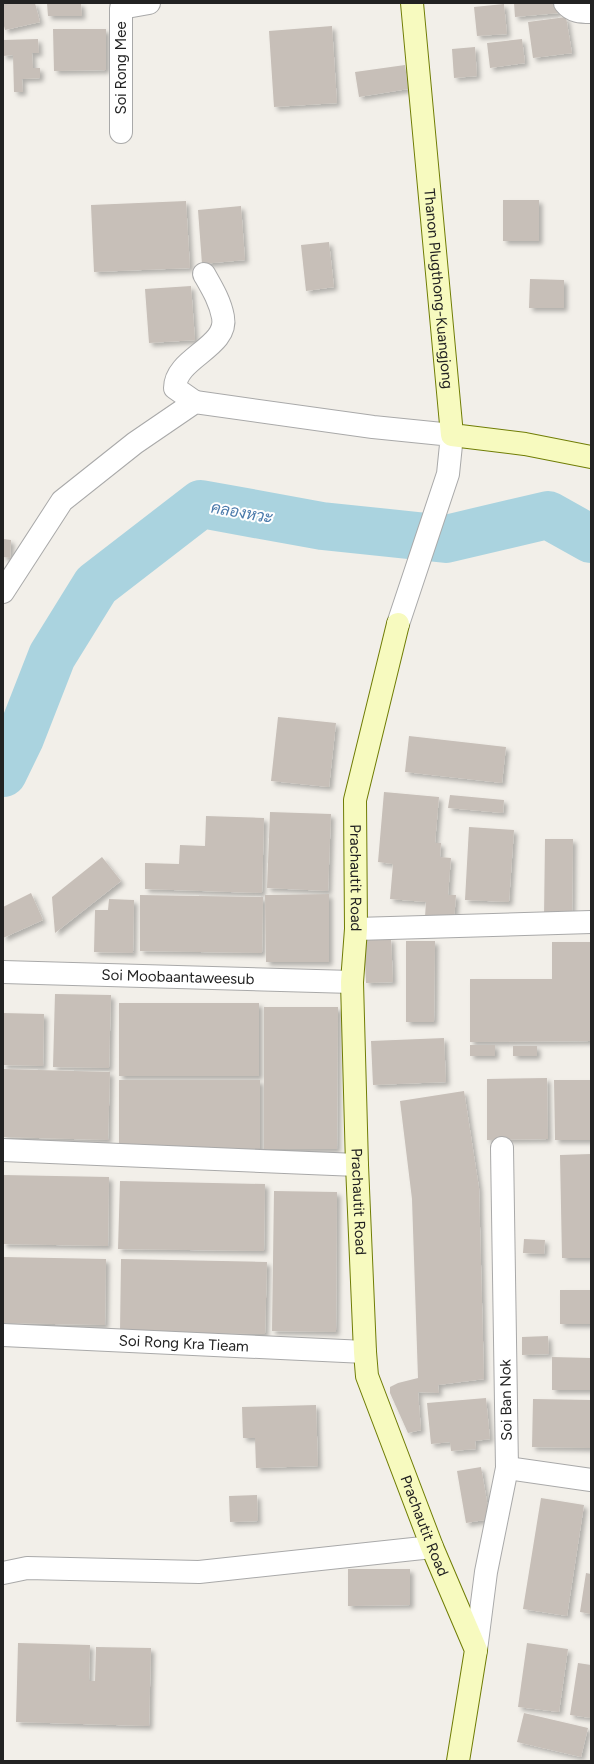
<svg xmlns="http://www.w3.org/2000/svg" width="594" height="1764" font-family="Figtree,Sarabun,sans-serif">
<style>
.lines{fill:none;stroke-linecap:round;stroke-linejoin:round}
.river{stroke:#aad3df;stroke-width:48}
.building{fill:#c7bfb8;filter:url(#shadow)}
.street-casing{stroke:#a9a9a9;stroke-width:24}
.secondary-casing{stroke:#707d05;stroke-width:24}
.street{stroke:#fff;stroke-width:22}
.secondary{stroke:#f7fabf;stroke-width:22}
.labels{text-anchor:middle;stroke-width:4;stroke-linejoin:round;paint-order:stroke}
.street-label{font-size:15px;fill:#222;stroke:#fff}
.water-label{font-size:16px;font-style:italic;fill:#4a7aab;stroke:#fff}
</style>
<defs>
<filter id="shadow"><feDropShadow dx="3.5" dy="3.5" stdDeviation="2" flood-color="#0004"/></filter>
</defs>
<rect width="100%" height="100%" fill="#f2efe9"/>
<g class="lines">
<path class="river" d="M3,773l17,-35 32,-82 44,-71 105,-81 121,22 124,13 102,-24 43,24"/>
</g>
<path class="building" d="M3,3h32l5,19 -35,8 -2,-8z
M47,3h34l1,13h-34z
M514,3h44l1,10 -44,4z
M504,4l3,30 -30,2 -3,-29z
M566,17l6,36 -39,5 -5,-36z
M332,26l5,77 -63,4 -5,-76z
M53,29h53v41l-52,1z
M38,39l1,14h-7l1,15h7v10l-18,1 1,13h-9l-1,-37 -10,1v-16z
M522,39l3,24 -35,5 -3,-25z
M475,47l2,29 -23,2 -2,-29z
M405,65l3,24 -49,8 -4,-25z
M503,200h36v41h-36z
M186,201l4,67 -96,4 -3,-67z
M241,206l4,54 -43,4 -4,-54z
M329,242l5,45 -28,4 -5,-46z
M530,279l34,1v28h-35z
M191,286l4,54 -46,3 -4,-54z
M3,539l8,1 -1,18 -7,-1z
M278,717l58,6 -7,64 -58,-6z
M409,736l97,11 -4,36 -97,-11z
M384,792l55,5 -4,46h6l-1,14 11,1 -3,37h8l-2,25 -29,-3 1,-15 -36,-3 3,-35 -15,-2z
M450,795l54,5 -1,13 -55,-5z
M270,812l61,2 -3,77 -61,-3z
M206,816l58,2 -2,75 -117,-4v-26l34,1 1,-19 25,1z
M469,827l45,3 -5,72 -44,-2z
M545,839h28l-1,79h-28z
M102,857l19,24 -66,52 -3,-36z
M31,893l12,27 -40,18v-31z
M329,894v68h-63l-1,-67z
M140,895l123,2 -1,56 -122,-2z
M109,899l25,1 -1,53 -39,-1 1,-42h13z
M391,938l2,44 -27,1 -2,-43z
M406,941h29l-1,81h-28z
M552,942h39v99l-121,1v-63h82z
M55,994l56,1 -2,73 -56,-1z
M119,1003h140v73h-140z
M264,1007h74l-1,142h-73z
M3,1013l41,1 -1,52 -40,-1z
M444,1038l2,44 -73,3 -2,-44z
M470,1045h25v11h-25z
M513,1046h24v10h-24z
M3,1069l107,3 -2,68 -105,-3z
M547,1078l1,61 -61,1v-61z
M119,1080h141v69h-141z
M554,1080h37v60h-36z
M464,1091l15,97 5,191 -46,6 1,8 -21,-1 3,38 -13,3 -18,-40v-6l8,-4 20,-5 -6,-179 -12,-98z
M591,1154v104h-29l-2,-103z
M3,1175l106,2 -1,69 -105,-2z
M120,1181l145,3 -1,67 -146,-2z
M274,1191l63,1 -1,140 -64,-1z
M524,1239l21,1 -1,14 -21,-1z
M3,1257l103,2 -1,66 -102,-2z
M121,1259l146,3 -2,72 -145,-2z
M560,1290h31v34h-31z
M548,1336l1,18 -27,1v-18z
M552,1357l39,1v32h-39z
M486,1398l4,41 -15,2 1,8 -25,2 -1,-9 -19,2 -4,-41z
M533,1399l58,1v48l-59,-1z
M316,1405l2,61 -62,2 -1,-30h-12l-1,-31z
M481,1467l9,52 -24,4 -9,-52z
M257,1495l1,26 -28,1 -1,-26z
M541,1498l43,7 -17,111 -44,-7z
M348,1569h62v36l-62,1z
M586,1573l5,1v40l-11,-2z
M18,1643l72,2 -1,36h6l1,-34 55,1 -2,78 -133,-4z
M527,1643l41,6 -9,63 -41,-5z
M578,1663l13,2v53l-21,-3z
M524,1713l64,15 -7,29 -64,-15z"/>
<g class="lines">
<defs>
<g id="street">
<path d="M565,3c7,9 16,9 26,9"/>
<path d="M121,132v-124l28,-5"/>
<path d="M195,402l-20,-14c0,-30 54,-41 48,-71 -3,-16 -11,-29 -19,-43"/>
<path d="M3,592l59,-91 73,-58 60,-41 178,25 79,8 -4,39 -50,150"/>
<path d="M356,929l235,-7"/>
<path id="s1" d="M3,972l349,10"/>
<path d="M3,1150l354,15"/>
<path id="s2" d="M3,1335l362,17"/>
<path d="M507,1468l84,12"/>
<path d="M3,1573l24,-5 172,4 233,-25"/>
<path d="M476,1650l10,-78 21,-104 -5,-320"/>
</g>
<g id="secondary">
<path id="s3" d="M412,3l40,432 73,9 66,13"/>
<path id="s4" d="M398,624l-43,176 1,129 -4,53 5,183 8,187 2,24 65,171 44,103 -18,111"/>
</g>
</defs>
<use href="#street" class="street-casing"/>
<use href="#secondary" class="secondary-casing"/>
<use href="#street" class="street"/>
<use href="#secondary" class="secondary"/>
</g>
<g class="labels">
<g class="street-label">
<text transform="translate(121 68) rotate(-90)" y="5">Soi Rong Mee</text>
<text dy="5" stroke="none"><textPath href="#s3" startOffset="287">Thanon Plugthong-Kuangjong</textPath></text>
<text dy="5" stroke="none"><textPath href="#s4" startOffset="259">Prachautit Road</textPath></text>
<text dy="5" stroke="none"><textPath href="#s1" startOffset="175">Soi Moobaantaweesub</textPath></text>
<text dy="5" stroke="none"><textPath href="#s4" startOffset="583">Prachautit Road</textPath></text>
<text dy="5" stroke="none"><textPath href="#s2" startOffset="181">Soi Rong Kra Tieam</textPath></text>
<text transform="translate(506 1400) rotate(-91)" y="5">Soi Ban Nok</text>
<text dy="5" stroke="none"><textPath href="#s4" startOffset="918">Prachautit Road</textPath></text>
</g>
<g class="water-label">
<text transform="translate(242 512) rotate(10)" y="6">คลองหวะ</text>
</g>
</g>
<rect width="594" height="1764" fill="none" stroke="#222222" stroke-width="8"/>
</svg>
